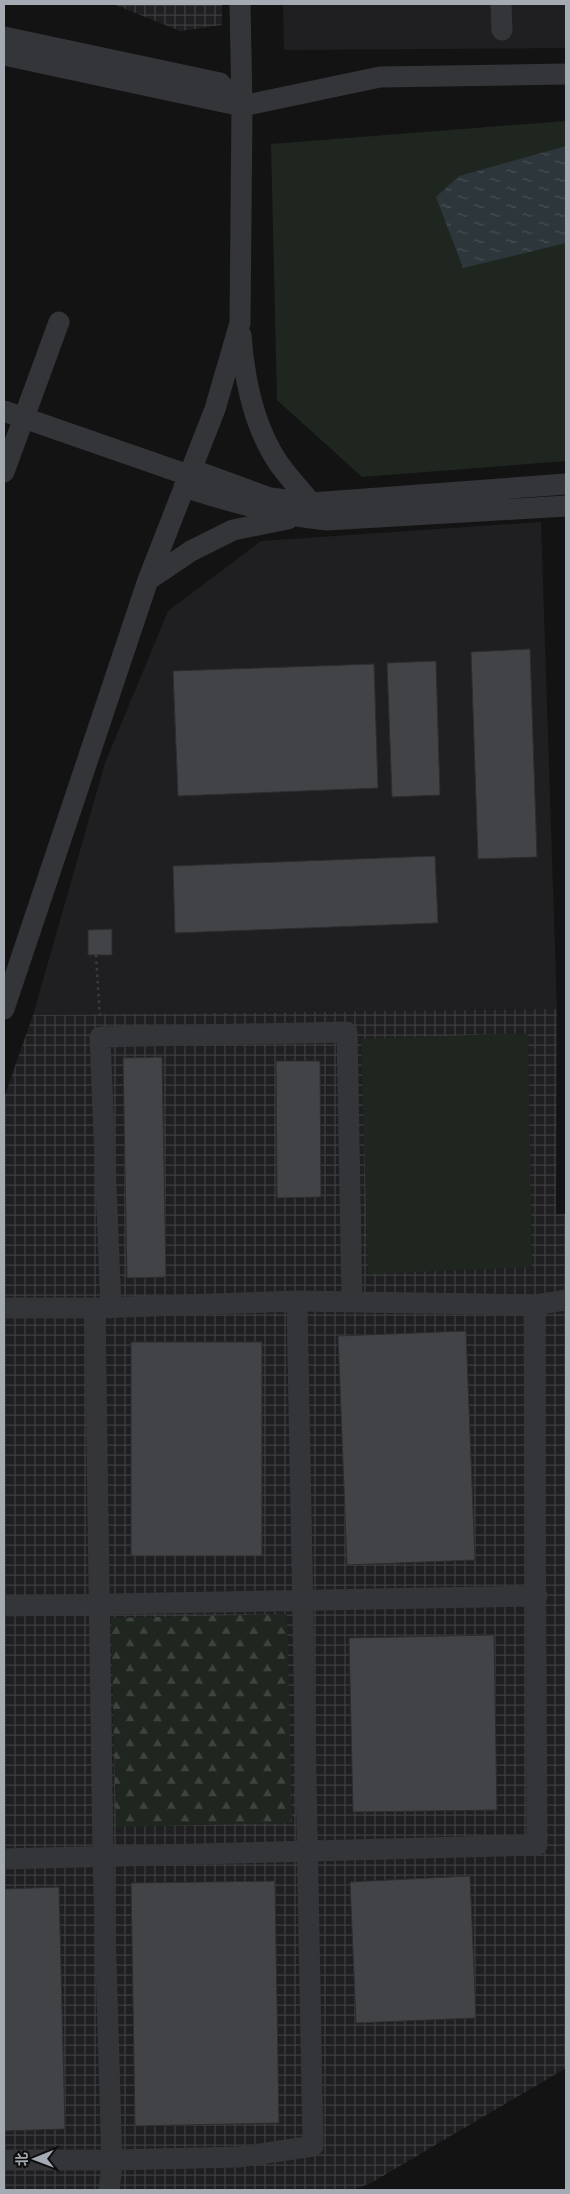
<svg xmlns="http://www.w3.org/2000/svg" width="570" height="2194" font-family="Quicksand,'Noto Sans SC',sans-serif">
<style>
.built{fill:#1f1f21}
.industrial{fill:url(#industrial-grid)}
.green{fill:#1f261f}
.forest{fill:url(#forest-firs)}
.water{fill:url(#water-ripples)}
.building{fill:#424347;stroke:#2d2d30}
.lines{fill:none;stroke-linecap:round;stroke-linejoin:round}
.path{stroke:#3a3c3f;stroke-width:2.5;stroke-dasharray:2.5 4;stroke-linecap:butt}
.minor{stroke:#343539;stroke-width:21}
</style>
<defs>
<pattern id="industrial-grid" width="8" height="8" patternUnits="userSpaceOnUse" patternTransform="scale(1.25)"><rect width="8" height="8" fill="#1f1f21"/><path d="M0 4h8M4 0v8" fill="none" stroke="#3d3d3f"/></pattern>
<pattern id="forest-firs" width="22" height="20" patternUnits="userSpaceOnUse" patternTransform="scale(1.25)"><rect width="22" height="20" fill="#1f261f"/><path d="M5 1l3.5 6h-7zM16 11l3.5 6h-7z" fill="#3d433d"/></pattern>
<pattern id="water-ripples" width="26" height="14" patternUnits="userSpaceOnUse" patternTransform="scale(1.25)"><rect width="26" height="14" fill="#2d363b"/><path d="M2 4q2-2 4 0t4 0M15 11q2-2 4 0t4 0" fill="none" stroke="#485055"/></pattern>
</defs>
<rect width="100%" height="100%" fill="#131314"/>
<path class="built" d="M283,4h283v44l-282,2z
M541,522l16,487 -524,6 72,-252 63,-152 93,-70z"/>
<path class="industrial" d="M113,4h109v21l-42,6z
M557,1009l-1,205h10v854l-195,115 -19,7h-348v-1092l29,-83z"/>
<path class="green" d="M566,121v340l-204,16 -85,-77 -6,-256z
M528,1033l4,234 -164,7 -7,-235z"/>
<path class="forest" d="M287,1614l5,209 -176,4 -5,-209z"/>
<path class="water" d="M566,146v97l-103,25 -27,-71 23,-21z"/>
<path class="building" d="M530,649l7,208 -59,2 -7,-207z
M436,661l4,134 -48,2 -5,-134z
M374,664l4,124 -200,8 -5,-125z
M435,856l3,67 -263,10 -2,-67z
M112,929v26h-24v-25z
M162,1057l4,220 -39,1 -4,-220z
M276,1061h44l1,136 -44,1z
M466,1331l9,229 -128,5 -9,-229z
M131,1342h131v214h-131z
M494,1635l3,175 -144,2 -4,-174z
M470,1876l6,142 -120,5 -6,-141z
M275,1881l4,242 -144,3 -4,-243z
M59,1887l6,242 -61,2v-242z"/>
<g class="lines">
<path class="path" d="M96,955l4,63"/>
<path class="minor" d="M501,4l1,26
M4,37l216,46 22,23
M4,55l238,51 138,-29 186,-3
M241,335c3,42 12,89 36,126 10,15 23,28 34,42
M4,411l184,64
M191,469l79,29 41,5 255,-19
M4,472l55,-150
M184,487c47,15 93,28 143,33l239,-14
M148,580l43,-29 42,-21 55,-11
M4,1009l144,-429 67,-171 25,-86 2,-217 -2,-102
M4,1308h91l202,-7 237,4 32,-5
M95,1308l8,549 9,308 -3,25
M111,1308l-11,-271 247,-5 5,270
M4,1606l533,-10
M4,1859l533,-14 -3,-540
M4,2160h108l127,-3 74,-11 -16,-845"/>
</g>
<rect width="570" height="2194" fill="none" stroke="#a5abb3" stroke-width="10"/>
<g transform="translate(35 2159) rotate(269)" stroke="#0e0e0f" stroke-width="4" paint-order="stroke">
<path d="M0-4L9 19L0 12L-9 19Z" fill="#a5abb3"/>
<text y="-8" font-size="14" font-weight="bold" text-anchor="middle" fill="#a5abb3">北</text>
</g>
</svg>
